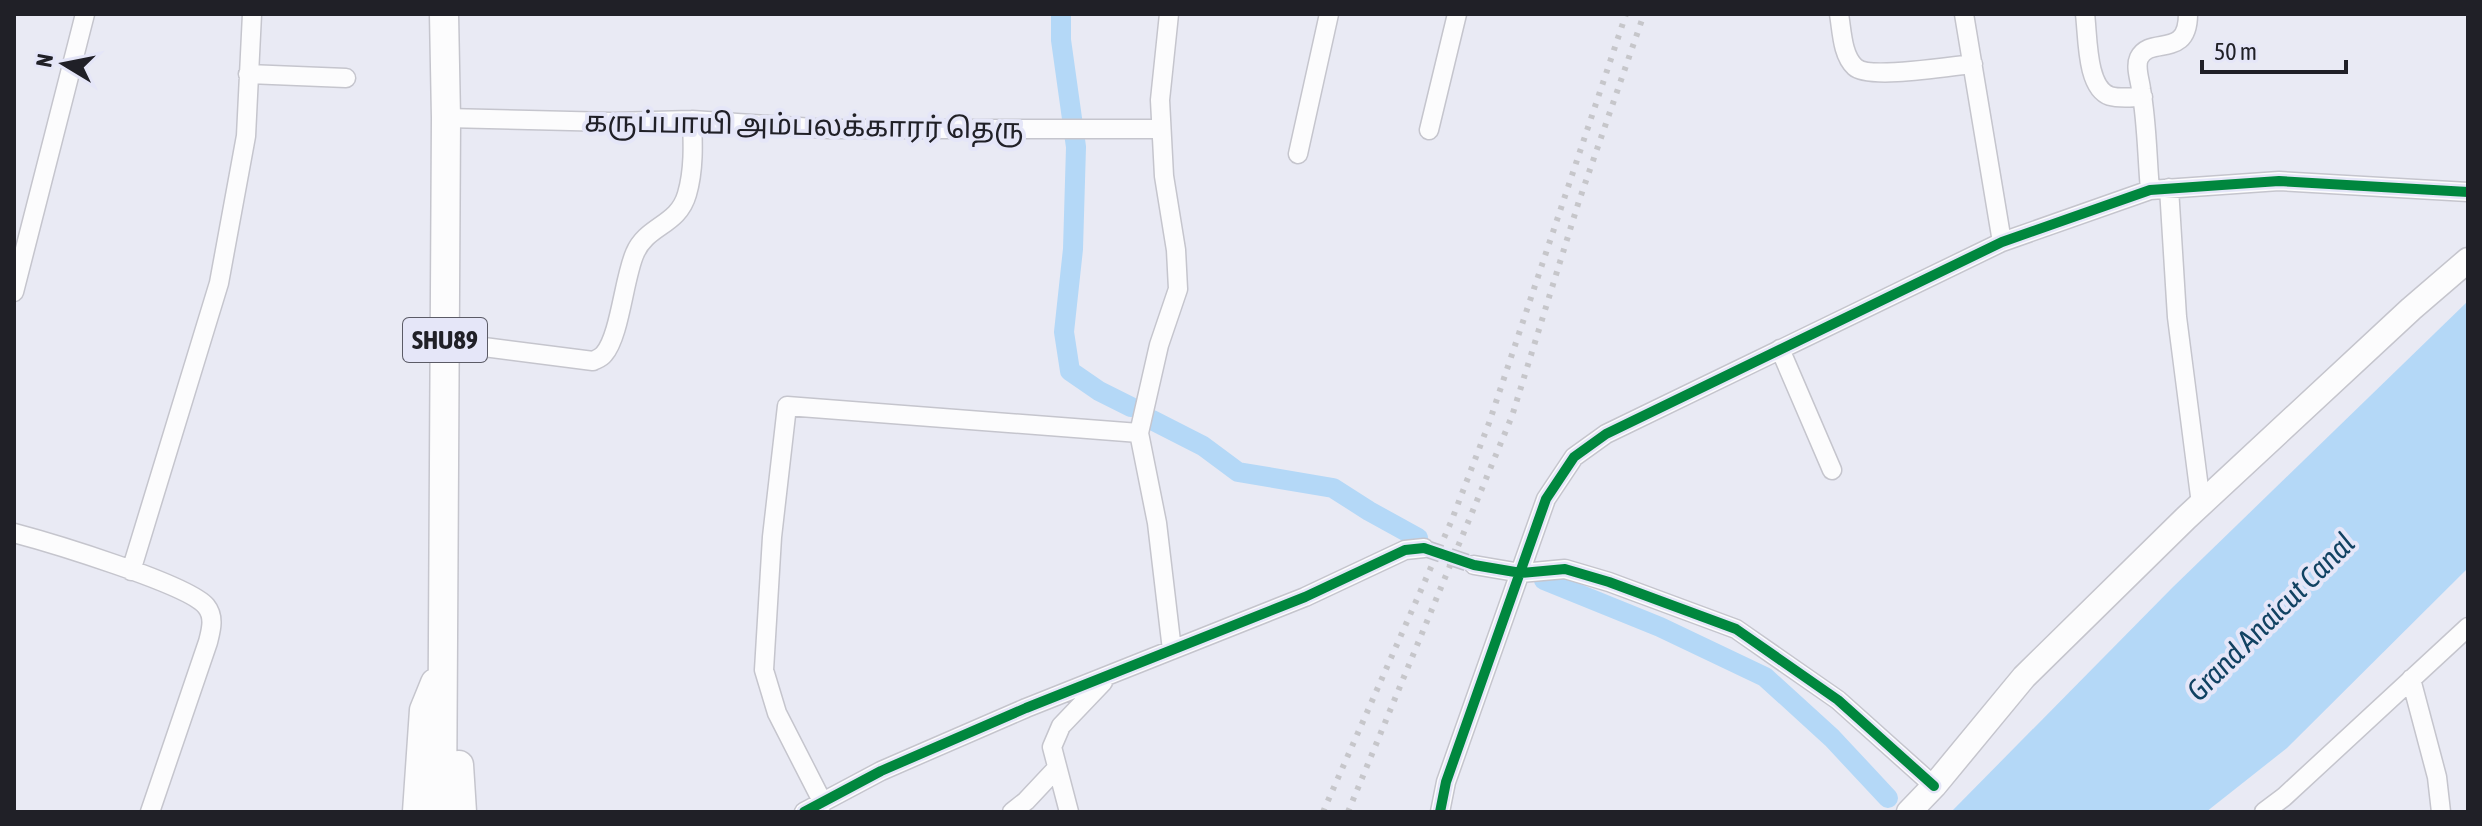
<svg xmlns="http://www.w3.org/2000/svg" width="2482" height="826" font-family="'Asap Condensed','Noto Sans Tamil',sans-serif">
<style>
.water{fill:#b4d8f7}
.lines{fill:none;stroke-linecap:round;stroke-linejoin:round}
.canal{stroke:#b4d8f7;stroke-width:20}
.minor-tunnel{stroke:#c1c2cb;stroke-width:18;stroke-dasharray:18 9;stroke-linecap:butt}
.minor-casing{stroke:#c5c5cd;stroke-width:21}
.secondary-casing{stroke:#c5c5cd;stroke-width:27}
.primary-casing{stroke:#c5c5cd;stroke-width:31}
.minor{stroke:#fcfcfd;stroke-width:18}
.secondary{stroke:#fcfcfd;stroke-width:24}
.primary{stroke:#fcfcfd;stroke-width:28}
.rail{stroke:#c6c6ca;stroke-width:6;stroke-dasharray:4 8;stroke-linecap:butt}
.cycleway-casing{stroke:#e5e6f8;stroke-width:15}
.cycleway{stroke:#00873e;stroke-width:10}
.labels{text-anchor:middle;stroke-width:8;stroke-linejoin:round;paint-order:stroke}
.shield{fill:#e5e6f8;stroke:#5b5b66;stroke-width:2}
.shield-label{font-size:26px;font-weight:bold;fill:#202027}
.street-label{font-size:28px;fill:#202027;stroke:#e5e6f8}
.water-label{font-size:30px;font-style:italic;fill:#114262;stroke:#e5e6f8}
</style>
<rect width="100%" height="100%" fill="#e9eaf4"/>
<path class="water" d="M2468,301v267l-181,180 -81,64h-255l221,-224z"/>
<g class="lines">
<path class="canal" d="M1061,14v26l15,107 -3,102 -9,83 6,39 29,20 32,16
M1152,420l51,26 35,26 95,16 36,23 49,27
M1544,580l116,47 105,50 67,61 56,60"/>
<path class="minor-tunnel" d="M1424,548l50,17"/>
<defs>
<path id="minor" d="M1169,14l-9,86 4,76 12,74 2,39 -19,56 -20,88 18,90 15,127
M1839,14c3,17 3,41 16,53 14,13 96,-1 118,-3
M1964,14l38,228
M2085,14c3,22 1,74 25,82 10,3 22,1 33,1
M248,74l98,4
M446,118l166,4 80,-2 137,9h332
M1429,130l28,-116
M1298,154l31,-140
M2169,188l8,129 24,187
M2150,190c-3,-34 -3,-68 -9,-101 -1,-9 -6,-22 -2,-31 11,-23 49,2 49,-44
M14,292l71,-278
M445,342l148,19c4,-2 8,-3 11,-7 16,-18 20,-77 31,-101 12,-28 43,-27 52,-59 7,-24 6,-50 5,-74
M1780,349l52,121
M14,533c34,9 174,51 192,73 9,11 5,24 2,36l-58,170
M1474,565l47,8 44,-4 44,13 127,47 102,71 96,86
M131,571l88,-288 27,-147 6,-122
M2411,679l26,98 4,35
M823,803l-46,-90 -13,-43 8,-133 15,-131 352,27
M804,812l77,-41 145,-63 279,-111 100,-47 19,-2
M1012,812l14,-11 30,-32
M1069,812l-17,-65 9,-21 42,-44
M1440,812l6,-30 100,-283 28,-42 32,-23 396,-192 148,-52 129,-9 189,11
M2264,812l20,-15 184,-170"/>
<path id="secondary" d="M1909,812l25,-26 90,-109 162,-159 225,-209 57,-49"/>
<path id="primary" d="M459,765l3,47
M417,812l7,-102 11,-27
M442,812l4,-694 -2,-104"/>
</defs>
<use href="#minor" class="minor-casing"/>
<use href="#secondary" class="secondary-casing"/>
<use href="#primary" class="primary-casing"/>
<use href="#minor" class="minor"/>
<use href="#secondary" class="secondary"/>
<use href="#primary" class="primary"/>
<path class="rail" d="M1323,812l128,-290 38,-99 137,-409
M1348,812l164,-396 67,-215 65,-187"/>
<defs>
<path id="cycleway" d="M804,812l77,-41 145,-63 279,-111 100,-47 19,-2 50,17 47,8 44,-4 44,13 127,47 102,71 96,86
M1440,812l6,-30 100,-283 28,-42 32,-23 396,-192 148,-52 129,-9 189,11"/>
</defs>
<use href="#cycleway" class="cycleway-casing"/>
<use href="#cycleway" class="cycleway"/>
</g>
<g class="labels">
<rect class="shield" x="403" y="318" width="84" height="44" rx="6"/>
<g class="shield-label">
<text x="445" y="349">SHU89</text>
</g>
<g class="street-label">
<text transform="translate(804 125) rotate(1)" y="10">கருப்பாயி அம்பலக்காரர் தெரு</text>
</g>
<g class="water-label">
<text transform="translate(2271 617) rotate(-45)" y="10">Grand Anaicut Canal</text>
</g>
</g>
<rect width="2482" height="826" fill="none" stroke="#202027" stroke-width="32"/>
<g transform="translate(64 64) rotate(280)" stroke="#e5e6f8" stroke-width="6" paint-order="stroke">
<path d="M0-6L14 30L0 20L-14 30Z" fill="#202027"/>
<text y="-12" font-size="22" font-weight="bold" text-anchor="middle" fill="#202027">N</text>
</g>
<path d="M2202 60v12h144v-12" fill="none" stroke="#202027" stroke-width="4"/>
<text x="2214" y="60" font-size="24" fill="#202027" stroke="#e5e6f8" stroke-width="6" paint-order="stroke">50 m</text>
</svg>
